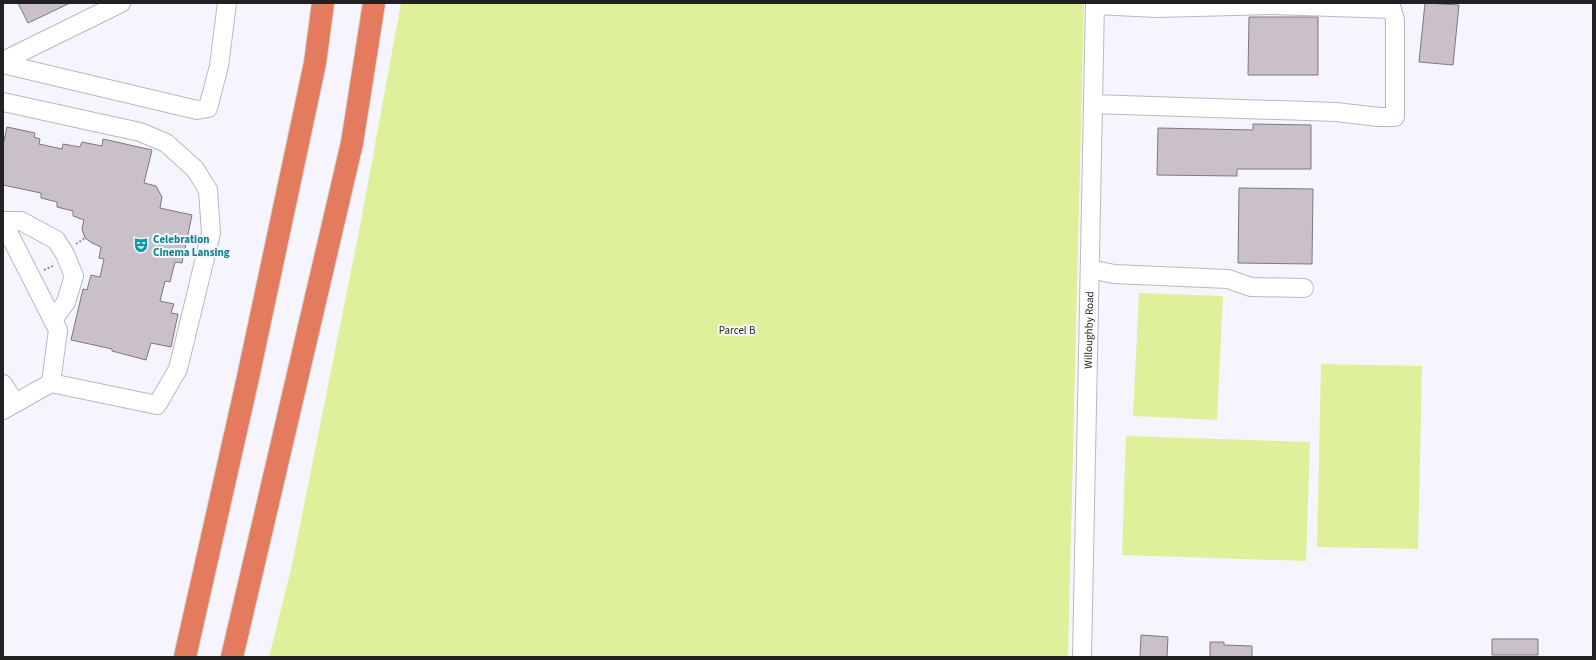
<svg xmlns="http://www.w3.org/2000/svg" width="1596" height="660" font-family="'Source Sans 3',sans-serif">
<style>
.green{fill:#def099}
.building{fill:#c9c1c7;stroke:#7e787d}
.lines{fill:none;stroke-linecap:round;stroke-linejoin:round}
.minor-casing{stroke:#b9b8c0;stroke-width:20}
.highway-casing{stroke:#d3d3d3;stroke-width:24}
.path{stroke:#8f8e94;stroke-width:2;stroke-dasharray:2 2;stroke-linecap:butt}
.minor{stroke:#fff;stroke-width:18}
.highway{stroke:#e57b5e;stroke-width:22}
.labels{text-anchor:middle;stroke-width:4;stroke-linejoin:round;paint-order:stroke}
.culture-label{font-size:11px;font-weight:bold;fill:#0d838f;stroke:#f6f5fd;text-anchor:start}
.park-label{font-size:11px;fill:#2d330d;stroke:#f6f5fd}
.street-label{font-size:11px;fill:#212124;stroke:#f6f5fd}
</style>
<rect width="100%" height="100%" fill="#f6f5fd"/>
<path class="green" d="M401,3h683l-16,654h-799l23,-92 69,-344z
M1139,293l84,3 -6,124 -84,-4z
M1321,364l101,2 -4,183 -101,-2z
M1126,436l184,6 -4,119 -184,-6z"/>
<path class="building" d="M18,3h52l-42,20z
M1425,3l34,2 -6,60 -34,-3z
M1249,17h69v58h-70z
M1253,124l58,1v44h-74v7l-80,-1 1,-47 95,2z
M7,127l28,6 -1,4 6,2 -1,5 23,5 1,-5 17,3 2,-5 20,4 1,-7 49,11 -8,33 12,3 6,11 -2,11 32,7 -10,48 -7,-1 -5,20 -5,-1 -5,20 14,3 -3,9 7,1 -7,33 -20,-4 -5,17 -34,-9v-2l-41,-9 12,-51 4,1 4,-15 9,2 4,-18 -5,-1 2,-11 -9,-4 -7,-5 -3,-9 2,-9 -11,-4v-5l-16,-4v-5l-16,-4v-5l-38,-8v-40z
M1239,188l74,1 -1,75 -74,-1z
M1141,635l27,2 -1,20h-27z
M1492,639h46v16h-46z
M1210,642h14v3l28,1v11h-42z"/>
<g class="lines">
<defs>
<g id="minor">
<path d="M3,61l118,-58"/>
<path d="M3,64l194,46 11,-2 11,-42 8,-63"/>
<path d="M3,102l137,30 26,11 29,26 13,21 3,43 -33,136 -21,36 -106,-22 -48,27"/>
<path d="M1093,104l243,8 43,5h16v-97l-3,-11 -119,-4 -116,3 -62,-3"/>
<path d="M3,221h18l35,19 9,14 9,22 -8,26 -13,18"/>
<path d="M3,222l55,108 -7,53"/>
<path d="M1090,269l24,5 114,5 23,8 53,1"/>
<path d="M3,384l12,19"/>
<path id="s1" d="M1082,657l13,-654"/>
</g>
<path id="highway" d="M185,657l62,-275 68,-319 8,-60
M232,657l120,-514 22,-140"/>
</defs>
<use href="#minor" class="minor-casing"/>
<use href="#highway" class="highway-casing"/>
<path class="path" d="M76,244l9,-6
M44,270l11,-5"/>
<use href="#minor" class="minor"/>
<use href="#highway" class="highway"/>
</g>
<defs>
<symbol id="theatre-bare" viewBox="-9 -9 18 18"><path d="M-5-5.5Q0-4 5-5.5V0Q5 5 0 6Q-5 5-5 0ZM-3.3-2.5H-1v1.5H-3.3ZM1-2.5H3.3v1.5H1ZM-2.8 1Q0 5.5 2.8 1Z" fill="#0f9aa8" stroke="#f6f5fd" stroke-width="2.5" paint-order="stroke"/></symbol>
</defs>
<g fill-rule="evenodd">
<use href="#theatre-bare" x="130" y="234" width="22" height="22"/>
</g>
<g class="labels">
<g class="culture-label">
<text x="153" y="243">Celebration<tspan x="153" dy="13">Cinema Lansing</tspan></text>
</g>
<g class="park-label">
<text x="737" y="334">Parcel B</text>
</g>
<g class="street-label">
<text dy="4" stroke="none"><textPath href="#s1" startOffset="327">Willoughby Road</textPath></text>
</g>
</g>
<rect width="1596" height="660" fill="none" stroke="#212124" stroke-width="8"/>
</svg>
